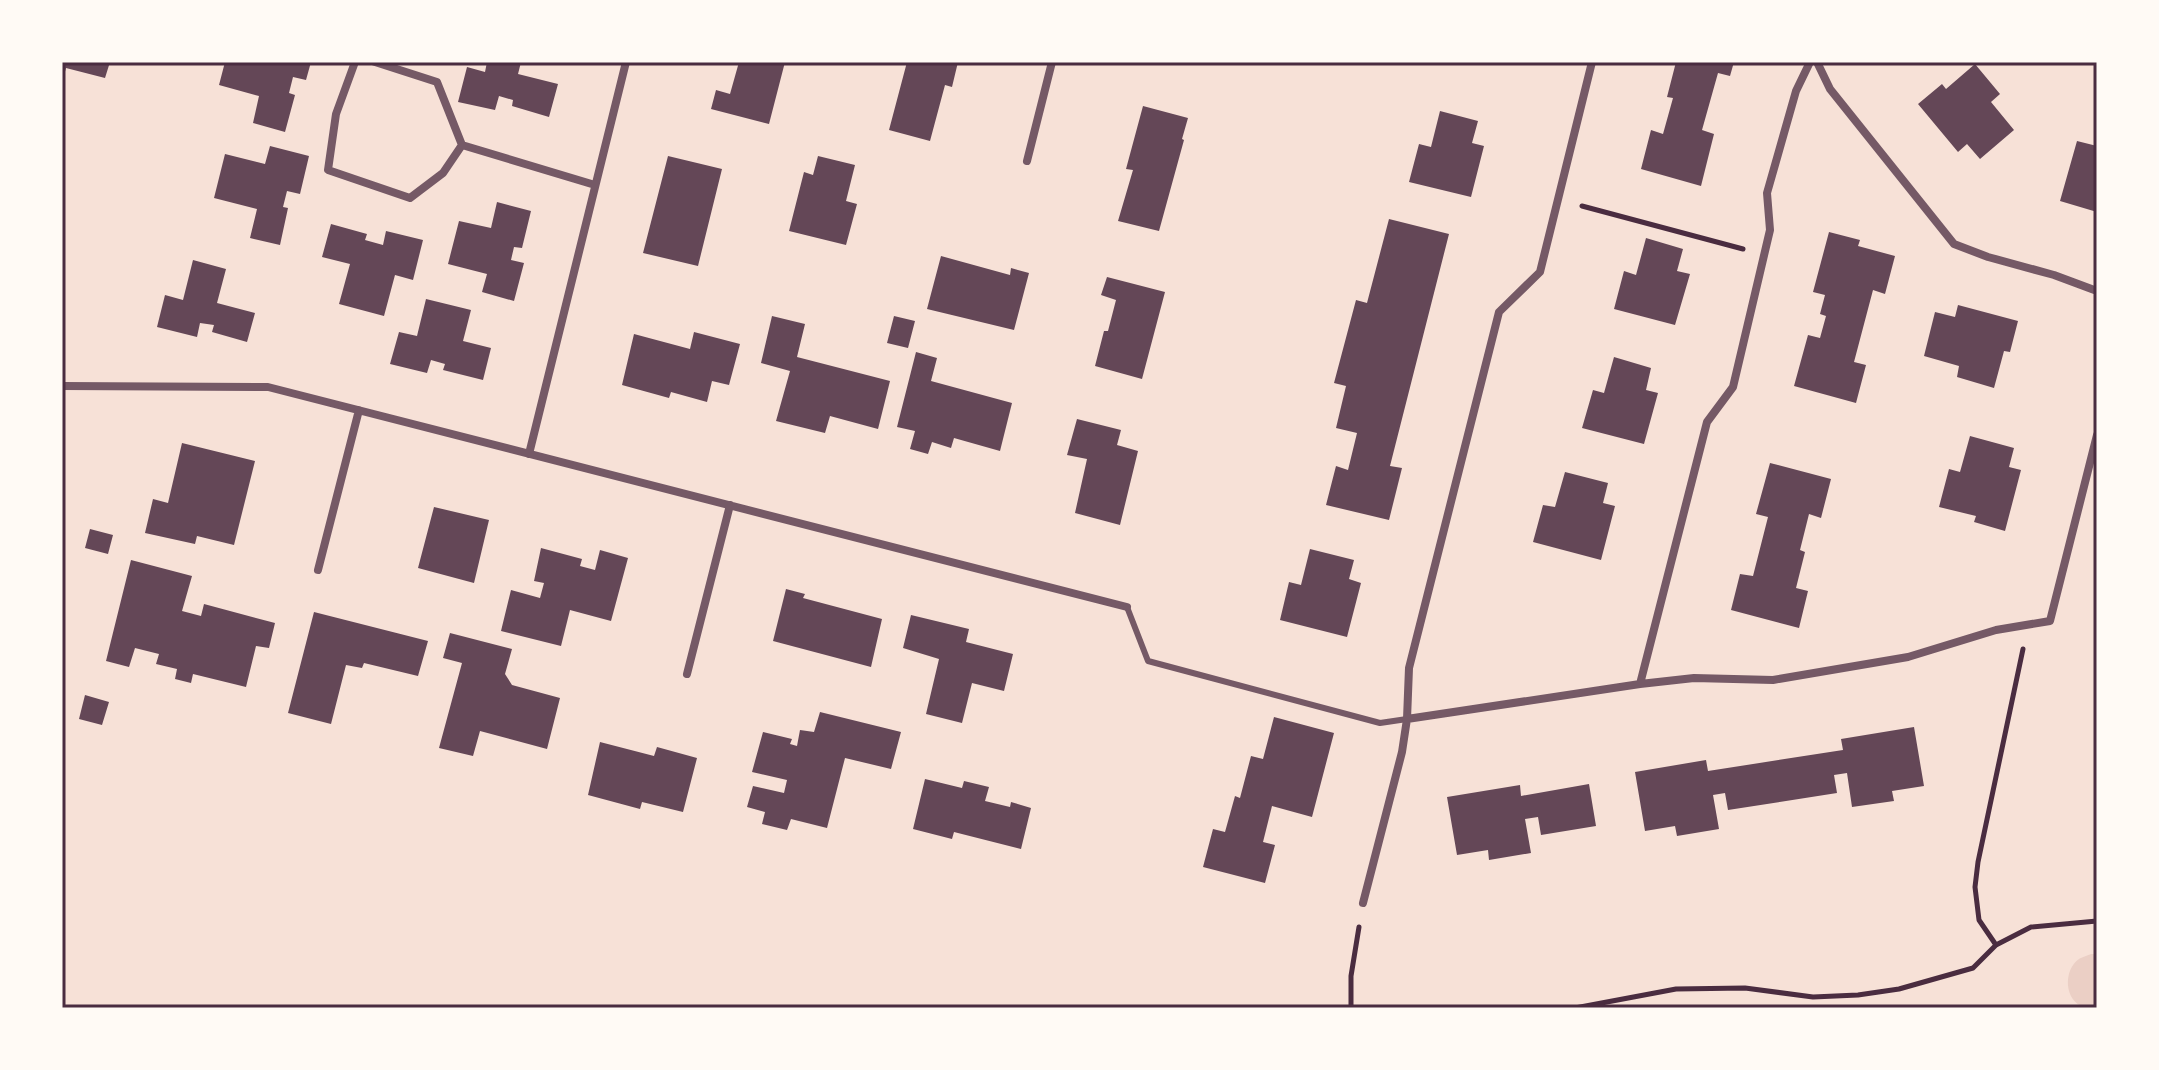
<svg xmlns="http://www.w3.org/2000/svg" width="2159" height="1070" font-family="'Roboto Condensed',sans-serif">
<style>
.green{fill:#ebcfc5}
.building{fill:#644757}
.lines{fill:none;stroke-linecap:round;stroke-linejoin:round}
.path{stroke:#4a2c40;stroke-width:5}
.service{stroke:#755966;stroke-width:6}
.minor{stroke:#755966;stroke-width:8}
.neatline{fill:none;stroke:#4a2c40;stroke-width:3}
</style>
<rect width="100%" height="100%" fill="#f7e1d7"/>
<path class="green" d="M2091,954h6v54c-3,0 -11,0 -13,-1 -20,-6 -21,-37 -5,-48 1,-1 10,-4 12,-5z"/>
<path class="building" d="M62,62h48l-5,16 -39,-10 -3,11z
M225,62h86l-5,18 -13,-3 -4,16 6,2 -10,37 -32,-9 6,-27 -40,-11z
M487,62h34l-3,12 40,10 -9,33 -37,-11 1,-6 -14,-4 -4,14 -37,-8 9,-35 18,5z
M739,62h46l-16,62 -58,-15 5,-19 14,4z
M907,62h51l-6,25 -7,-2 -15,56 -41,-11z
M1676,62h58l-4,14 -12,-3 -16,57 12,4 -13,52 -60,-17 10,-39 12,4 10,-36 -6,-1z
M1975,64l25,30 -9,8 23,28 -34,29 -13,-15 -9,8 -40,-48 24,-20 4,5z
M1143,106l45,12 -6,21 2,1 -25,91 -41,-10 15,-51 -7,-1z
M1440,111l38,10 -6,22 12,3 -13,51 -62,-15 10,-38 12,3z
M2077,141l20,5v66l-37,-11z
M270,146l39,10 -9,38 -13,-3 -4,16 5,1 -8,37 -30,-7 7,-29 -43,-11 11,-44 40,10z
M668,156l54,13 -24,97 -55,-13z
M818,156l37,9 -9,36 11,3 -11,41 -57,-14 15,-59 9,3z
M497,202l34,9 -9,37 -8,-1 -3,13 13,3 -10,38 -32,-9 5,-18 -39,-10 11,-43 32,7z
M1389,219l60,15 -59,232 12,2 -13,52 -63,-15 10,-39 12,4 9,-37 -21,-5 10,-42 -12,-3 22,-83 11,3z
M331,224l36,10 -2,6 18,5 3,-14 37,9 -10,40 -18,-5 -11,41 -45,-12 11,-40 -28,-7z
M1829,232l31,8 -2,6 37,10 -10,38 -12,-4 -19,72 12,3 -10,38 -62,-17 14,-51 12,3 6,-22 -6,-2 5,-19 -12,-3z
M1646,238l37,11 -6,22 13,3 -15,51 -61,-16 10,-38 12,4z
M941,256l69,19 1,-7 18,5 -15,57 -87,-21z
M193,260l33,9 -9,34 38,10 -8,29 -35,-10 2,-7 -14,-2 -3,14 -40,-10 8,-32 18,5z
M1107,277l58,15 -23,87 -47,-13 9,-35h4l8,-31 -15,-5z
M426,299l45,11 -8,31 28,7 -8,32 -40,-10 2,-6 -14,-4 -4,13 -37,-9 9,-32 18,4z
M1958,305l60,16 -8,31 -6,-1 -10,37 -37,-11 2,-11 -35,-10 11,-44 20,5z
M772,316l33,8 -8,33 93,24 -12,48 -48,-13 -5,17 -49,-12 14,-50 -29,-8z
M894,316l21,5 -7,27 -21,-5z
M694,332l46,12 -11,41 -17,-4 -5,21 -36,-10 -2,6 -47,-13 12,-51 56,15z
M916,352l21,6 -6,23 81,22 -12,48 -46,-13 -3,10 -19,-6 -4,12 -18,-5 5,-18 -18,-4z
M1614,357l37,11 -5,22 12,3 -14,51 -62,-16 11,-38 11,3z
M1077,419l44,11 -4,15 21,6 -18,74 -45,-12 12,-54 -20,-4z
M1970,436l44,12 -5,19 12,3 -16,61 -31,-9 2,-6 -37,-9 10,-38 11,3z
M182,443l73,18 -21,84 -37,-9 -2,8 -50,-11 8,-34 15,4z
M1770,463l61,16 -10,39 -12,-4 -9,36 5,2 -9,36 12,3 -9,37 -68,-18 9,-36 13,2 15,-59 -12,-3z
M1565,472l43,11 -5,20 12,3 -14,54 -68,-18 10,-37 12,2z
M434,507l55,13 -15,63 -56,-15z
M90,529l23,6 -5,19 -23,-6z
M541,548l41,11 -2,7 15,4 5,-20 28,8 -17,63 -41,-11 -9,36 -60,-15 10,-41 29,8 4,-15 -10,-2z
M1310,549l44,11 -5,19 12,4 -14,54 -67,-17 9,-38 12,3z
M131,560l61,16 -10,35 19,5 3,-12 71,19 -6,25 -13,-2 -10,41 -53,-13 -2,9 -16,-4 2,-10 -21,-5 3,-10 -24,-6 -6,19 -23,-6z
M786,589l19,5 -2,4 79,21 -11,48 -98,-26z
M314,612l114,29 -10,35 -54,-13 -2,5 -16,-3 -15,59 -43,-11z
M911,615l58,14 -3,13 47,12 -9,37 -32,-8 -10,40 -36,-9 13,-55 -36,-11z
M450,633l62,16 -7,25 7,11 48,13 -13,51 -67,-18 -7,25 -34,-8 23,-85 -19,-5z
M85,695l24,7 -7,23 -23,-6z
M820,712l81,20 -10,37 -46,-11 -18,70 -36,-9 -4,11 -25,-6 3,-12 -18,-5 6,-21 31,7 3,-13 -35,-8 11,-40 29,7 -2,5 7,2 3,-16 14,2z
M1274,717l60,16 -22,84 -40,-11 -9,36 12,3 -10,38 -62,-16 10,-38 12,3 10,-36 5,2 11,-42 12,3z
M1914,727l10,59 -32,5 2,10 -42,6 -5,-34 -13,2 3,18 -109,17 -3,-17 -12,2 6,34 -42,7 -2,-10 -30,5 -10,-59 71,-12 2,11 135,-21 -2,-11z
M600,742l54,14 3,-9 40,11 -14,54 -41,-10 -2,7 -52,-14z
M925,779l37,9 2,-7 25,6 -4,14 25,6 1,-5 20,6 -10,41 -67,-17 -2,7 -39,-10z
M1589,784l7,42 -55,9 -3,-18 -13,2 6,34 -42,7 -1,-10 -31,5 -10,-58 73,-12 1,11z"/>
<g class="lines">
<path class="path" d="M1582,206l161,43
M1996,945l-17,-25 -4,-33 3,-25 45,-213
M1351,1008v-32l8,-49
M1575,1008l101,-19 69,-1 68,9 45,-2 41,-6 74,-21 23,-23 35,-18 66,-6"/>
<path class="service" d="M1127,607l21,54 232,62 27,-4"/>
<path class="minor" d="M355,62l-19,52 -8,56 82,28 33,-25 19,-28
M375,62l62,20 25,63
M1817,62l13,27 124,155 34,13 66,18 43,16
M462,145l133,40
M1027,161l25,-99
M62,386l206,1 859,220
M529,454l97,-392
M318,570l41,-160
M687,674l43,-169
M1640,684l67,-262 26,-35 37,-157 -3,-37 29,-102 14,-29
M1407,719l233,-35 54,-6 79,2 135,-23 88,-27 54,-9 47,-186
M1363,903l39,-151 5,-33 2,-51 90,-356 41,-40 52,-210"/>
</g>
<rect width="2159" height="1070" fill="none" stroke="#fffaf5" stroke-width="128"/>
<rect x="64" y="64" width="2031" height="942" class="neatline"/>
</svg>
